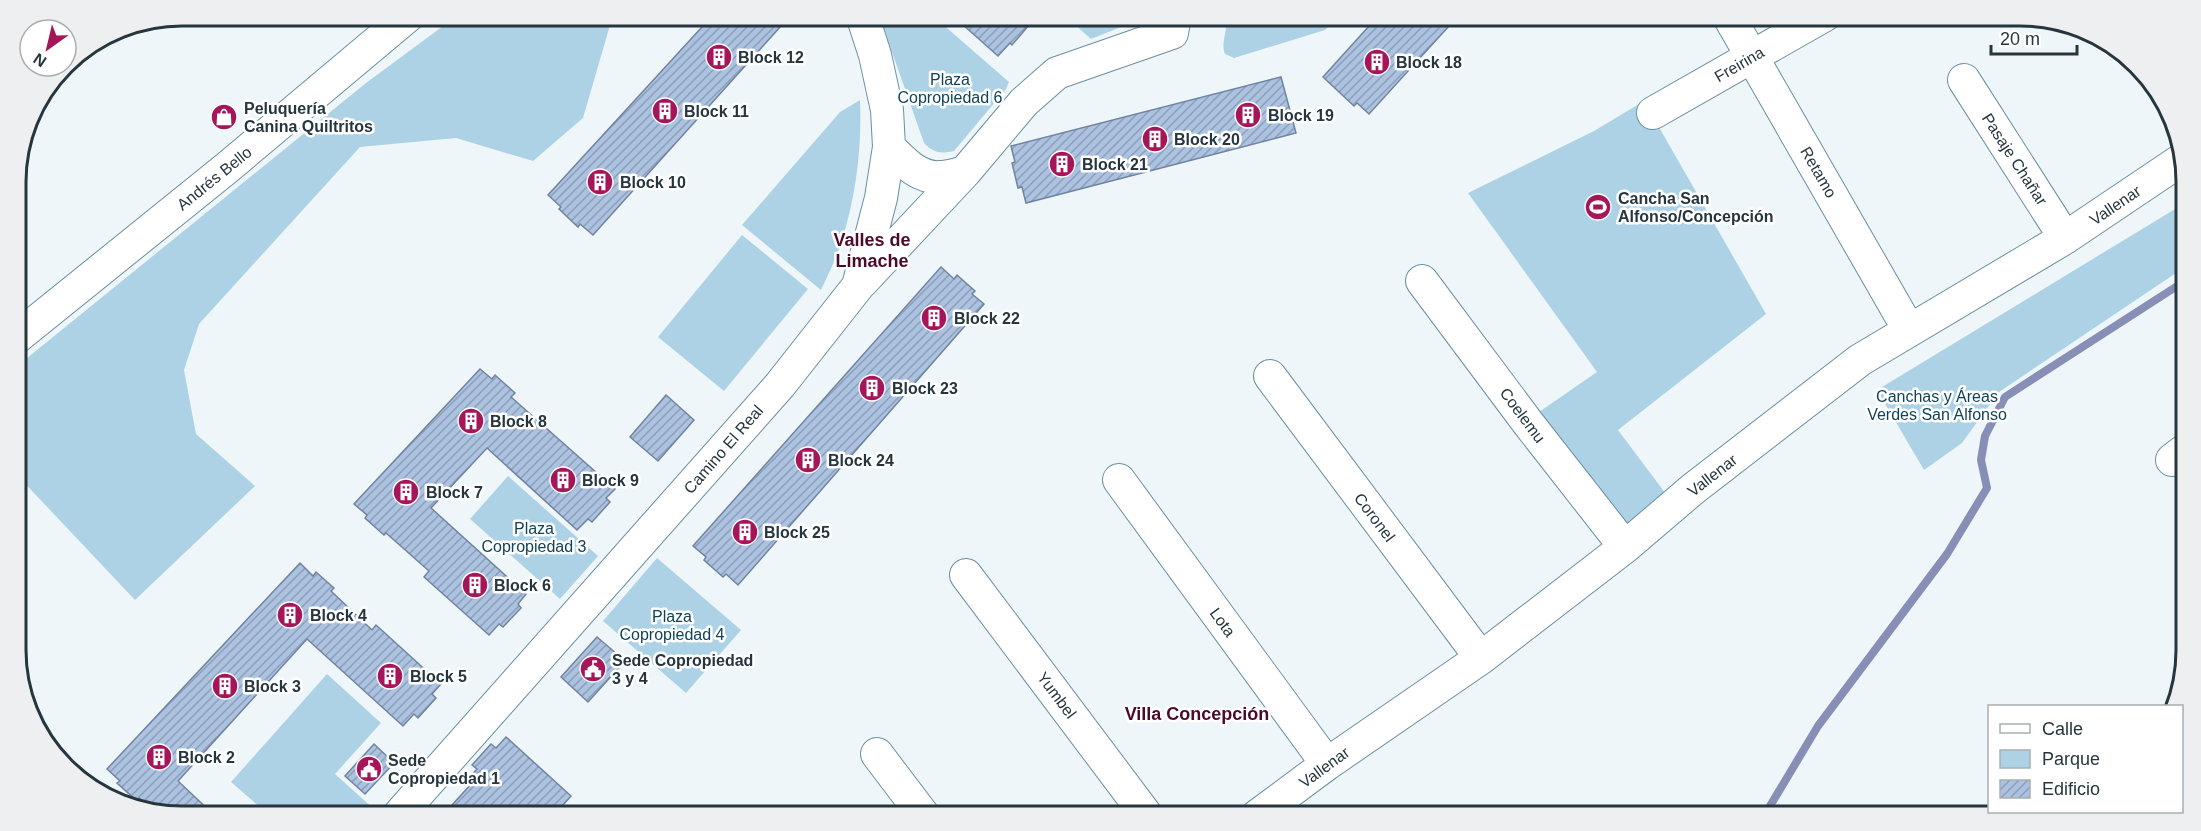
<svg xmlns="http://www.w3.org/2000/svg" width="2201" height="831" font-family="Arial,sans-serif">
<style>
.green{fill:#aed2e5}
.lines{fill:none;stroke-linecap:round;stroke-linejoin:round}
.stream{stroke:#888fb7;stroke-width:8}
.building{fill:url(#building-hatch);stroke:#7084a0;stroke-width:1.5}
.minor-casing{stroke:#6a8fa1;stroke-width:34}
.minor{stroke:#fff;stroke-width:32}
.labels{text-anchor:middle;stroke-width:5;stroke-linejoin:round;paint-order:stroke}
.poi-label{font-size:16px;font-weight:bold;fill:#26363e;stroke:#fff;text-anchor:start}
.street-label{font-size:16px;fill:#26363e;stroke:#fff}
.park-label{font-size:16px;fill:#104358;stroke:#fff}
.neighbourhood-label{font-size:18px;font-weight:bold;fill:#4c0a28;stroke:#fff}
.rim{fill:none;stroke:#26363e;stroke-width:3}
</style>
<defs>
<pattern id="building-hatch" width="6" height="6" patternUnits="userSpaceOnUse" patternTransform="scale(1.5)"><rect width="6" height="6" fill="#acc2e1"/><path d="M-1 1l2-2M0 6l6-6M5 7l2-2" fill="none" stroke="#8c9eb8"/></pattern>
</defs>
<rect width="100%" height="100%" fill="#eef6fa"/>
<path class="green" d="M458,15h155l-30,103 -50,43 -77,-23 -96,9 -161,177 -15,46 12,64 59,52 -120,114 -118,-125 -1,-108 350,-284z
M879,15h53l77,67 -3,7 -52,62c-14,3 -20,2 -30,-8z
M1064,15h58l-1,12 -30,12z
M1226,15h114l-15,15 -91,28 -9,-4c-5,-11 4,-26 1,-39z
M860,100c2,48 -4,97 -19,143 -5,16 -13,32 -20,47l-79,-65 98,-113z
M1644,101l122,213 -148,116 54,72 -46,34 -87,-124 58,-40 -129,-179 126,-62z
M2185,203v64l-186,125 -37,51 -38,27 -47,-80z
M742,235l66,54 -84,102 -66,-54z
M508,476l90,80 -38,43 -90,-80z
M657,558l84,72 -55,63 -83,-72z
M327,674l54,49 -46,51 40,36 -5,6h-100l-39,-34z"/>
<g class="lines">
<path class="stream" d="M1764,816l54,-90 129,-172 40,-66 -6,-28 4,-24 20,-39 180,-116"/>
</g>
<path class="building" d="M713,15h53l14,12 -187,208 -13,-11 -2,3 -19,-18 2,-2 -13,-12z
M952,15h66l11,10 -17,20 -2,-2 -12,13z
M1379,15h80l-90,99 -12,-11 -3,3 -31,-29z
M1281,77l15,56 -270,70 -4,-16 -4,1 -6,-25 3,-1 -4,-16z
M941,267l13,12 3,-4 18,16 -3,3 12,10 -246,281 -12,-11 -3,3 -19,-17 2,-3 -13,-11z
M480,369l12,10 3,-4 20,18 -4,4 104,92 -9,9 4,4 -18,20 -4,-3 -11,11 -90,-82 -56,60 95,86 -8,10 3,4 -18,19 -4,-3 -10,11 -65,-58 5,-6 -43,-38 -2,2 -19,-17 2,-3 -13,-11z
M666,395l28,25 -36,41 -28,-24z
M300,563l13,13 3,-4 18,16 -3,3 41,39 4,-5 65,59 -9,10 4,4 -18,20 -4,-4 -11,12 -96,-87 -129,142 37,35h-33l-28,-5 -15,-13 -2,3 -20,-18 3,-2 -13,-12z
M597,637l28,24 -37,41 -27,-25z
M506,737l65,59 -18,20h-111l30,-33 -4,-4 9,-10 -5,-4 19,-21 5,4z
M374,744l20,19 -29,31 -20,-18z"/>
<g class="lines">
<defs>
<path id="minor" d="M1728,15l181,315
M1964,80l101,158
M1653,113l172,-98
M889,147c15,15 30,32 52,30 8,0 16,-3 24,-5
M1422,281l106,142 97,124
M861,283l104,-111 59,-70 33,-29 115,-40 3,-18
M16,338l212,-171 181,-152
M1270,376l211,282
M2172,460l13,-10
M1119,480l208,284
M966,575l181,241
M877,754l47,62
M398,816l382,-431 78,-99 23,-88 8,-51 -2,-37 -12,-55 -13,-40
M1257,816l70,-52 154,-106 144,-111 68,-58 167,-129 205,-122 119,-80"/>
</defs>
<use href="#minor" class="minor-casing"/>
<use href="#minor" class="minor"/>
</g>
<defs>
<symbol id="building-disc" viewBox="-11 -11 22 22"><circle r="9.5" fill="#a41559" stroke="#fff"/><path d="M-4-6H4V6H1V3H-1V6H-4ZM-2.5-4.3h1.7v1.8h-1.7ZM.8-4.3h1.7v1.8H.8ZM-2.5-1h1.7V.8h-1.7ZM.8-1h1.7V.8H.8Z" fill="#fff"/></symbol>
<symbol id="shop-disc" viewBox="-11 -11 22 22"><circle r="9.5" fill="#a41559" stroke="#fff"/><path d="M-5-2.5h2.3a2.7 3.5 0 0 1 5.4 0H5L5.5 6h-11ZM-1.5-2.5h3a1.5 2.3 0 0 0-3 0Z" fill="#fff"/></symbol>
<symbol id="stadium-disc" viewBox="-11 -11 22 22"><circle r="9.5" fill="#a41559" stroke="#fff"/><path d="M0-5a6.5 5 0 1 0 0 10a6.5 5 0 1 0 0-10ZM-3.5-1.8h7v3.6h-7Z" fill="#fff"/></symbol>
<symbol id="civic-disc" viewBox="-11 -11 22 22"><circle r="9.5" fill="#a41559" stroke="#fff"/><path d="M-.6-6.5H3V-4.5H.6V-3L4-1V1h2V6H-6V1h2V-1L-.6-3ZM-1.2 2.5V6h2.4V2.5Z" fill="#fff"/></symbol>
</defs>
<g fill-rule="evenodd">
<use href="#building-disc" x="704" y="42" width="30" height="30"/>
<use href="#building-disc" x="1362" y="47" width="30" height="30"/>
<use href="#building-disc" x="650" y="96" width="30" height="30"/>
<use href="#building-disc" x="1233" y="100" width="30" height="30"/>
<use href="#shop-disc" x="209" y="102" width="30" height="30"/>
<use href="#building-disc" x="1140" y="124" width="30" height="30"/>
<use href="#building-disc" x="1047" y="149" width="30" height="30"/>
<use href="#building-disc" x="585" y="167" width="30" height="30"/>
<use href="#stadium-disc" x="1583" y="192" width="30" height="30"/>
<use href="#building-disc" x="919" y="303" width="30" height="30"/>
<use href="#building-disc" x="857" y="373" width="30" height="30"/>
<use href="#building-disc" x="456" y="406" width="30" height="30"/>
<use href="#building-disc" x="793" y="445" width="30" height="30"/>
<use href="#building-disc" x="548" y="465" width="30" height="30"/>
<use href="#building-disc" x="391" y="477" width="30" height="30"/>
<use href="#building-disc" x="730" y="517" width="30" height="30"/>
<use href="#building-disc" x="460" y="570" width="30" height="30"/>
<use href="#building-disc" x="275" y="600" width="30" height="30"/>
<use href="#civic-disc" x="578" y="654" width="30" height="30"/>
<use href="#building-disc" x="375" y="661" width="30" height="30"/>
<use href="#building-disc" x="210" y="671" width="30" height="30"/>
<use href="#building-disc" x="144" y="742" width="30" height="30"/>
<use href="#civic-disc" x="354" y="754" width="30" height="30"/>
</g>
<g class="labels">
<g class="poi-label">
<text x="738" y="63">Block 12</text>
<text x="1396" y="68">Block 18</text>
<text x="244" y="114">Peluquería<tspan x="244" dy="18">Canina Quiltritos</tspan></text>
<text x="684" y="117">Block 11</text>
<text x="1268" y="121">Block 19</text>
<text x="1174" y="145">Block 20</text>
<text x="1082" y="170">Block 21</text>
<text x="620" y="188">Block 10</text>
<text x="1618" y="204">Cancha San<tspan x="1618" dy="18">Alfonso/Concepción</tspan></text>
<text x="954" y="324">Block 22</text>
<text x="892" y="394">Block 23</text>
<text x="490" y="427">Block 8</text>
<text x="828" y="466">Block 24</text>
<text x="582" y="486">Block 9</text>
<text x="426" y="498">Block 7</text>
<text x="764" y="538">Block 25</text>
<text x="494" y="591">Block 6</text>
<text x="310" y="621">Block 4</text>
<text x="612" y="666">Sede Copropiedad<tspan x="612" dy="18">3 y 4</tspan></text>
<text x="410" y="682">Block 5</text>
<text x="244" y="692">Block 3</text>
<text x="178" y="763">Block 2</text>
<text x="388" y="766">Sede<tspan x="388" dy="18">Copropiedad 1</tspan></text>
</g>
<g class="street-label">
<text transform="translate(1739 64) rotate(-30)" y="6">Freirina</text>
<text transform="translate(2015 159) rotate(57)" y="6">Pasaje Chañar</text>
<text transform="translate(1819 172) rotate(60)" y="6">Retamo</text>
<text transform="translate(214 178) rotate(-39)" y="6">Andrés Bello</text>
<text transform="translate(2115 205) rotate(-34)" y="6">Vallenar</text>
<text transform="translate(1523 415) rotate(53)" y="6">Coelemu</text>
<text transform="translate(723 449) rotate(-49)" y="6">Camino El Real</text>
<text transform="translate(1712 475) rotate(-38)" y="6">Vallenar</text>
<text transform="translate(1375 517) rotate(53)" y="6">Coronel</text>
<text transform="translate(1223 622) rotate(54)" y="6">Lota</text>
<text transform="translate(1057 695) rotate(53)" y="6">Yumbel</text>
<text transform="translate(1324 767) rotate(-36)" y="6">Vallenar</text>
</g>
<g class="park-label">
<text x="950" y="85">Plaza<tspan x="950" dy="18">Copropiedad 6</tspan></text>
<text x="1937" y="402">Canchas y Áreas<tspan x="1937" dy="18">Verdes San Alfonso</tspan></text>
<text x="534" y="534">Plaza<tspan x="534" dy="18">Copropiedad 3</tspan></text>
<text x="672" y="622">Plaza<tspan x="672" dy="18">Copropiedad 4</tspan></text>
</g>
<g class="neighbourhood-label">
<text x="872" y="246">Valles de<tspan x="872" dy="21">Limache</tspan></text>
<text x="1197" y="720">Villa Concepción</text>
</g>
</g>
<path d="M0 0H2201V831H0ZM182 26H2020A156 156 0 0 1 2176 182V650A156 156 0 0 1 2020 806H182A156 156 0 0 1 26 650V182A156 156 0 0 1 182 26Z" fill="#eeeff0" fill-rule="evenodd"/>
<path class="rim" d="M182 26H2020A156 156 0 0 1 2176 182V650A156 156 0 0 1 2020 806H182A156 156 0 0 1 26 650V182A156 156 0 0 1 182 26Z"/>
<rect x="1988" y="705" width="195" height="108" fill="#ffffff" stroke="#a8afb2" stroke-width="1.5"/>
<rect x="2000" y="724" width="30" height="9" fill="#ffffff" stroke="#a8afb2" stroke-width="1.5"/>
<text x="2042" y="735" font-size="18" fill="#26363e">Calle</text>
<rect x="2000" y="750" width="30" height="18" fill="#aed2e5" stroke="#a8afb2" stroke-width="1.5"/>
<text x="2042" y="765" font-size="18" fill="#26363e">Parque</text>
<rect x="2000" y="780" width="30" height="18" fill="url(#building-hatch)" stroke="#a8afb2" stroke-width="1.5"/>
<text x="2042" y="795" font-size="18" fill="#26363e">Edificio</text>
<g transform="translate(48 48) rotate(214)"><circle r="28" fill="#ffffff" stroke="#a8afb2" stroke-width="1.5"/>
<path d="M0-4.5L10 22L0 15L-10 22Z" fill="#a41559"/>
<text y="-9" font-size="16" font-weight="bold" text-anchor="middle" fill="#26363e">N</text>
</g>
<path d="M1991 45v9h86v-9" fill="none" stroke="#26363e" stroke-width="3"/>
<text x="2000" y="45" font-size="18" fill="#26363e" stroke="#ffffff" stroke-width="4.5" paint-order="stroke">20 m</text>
</svg>
